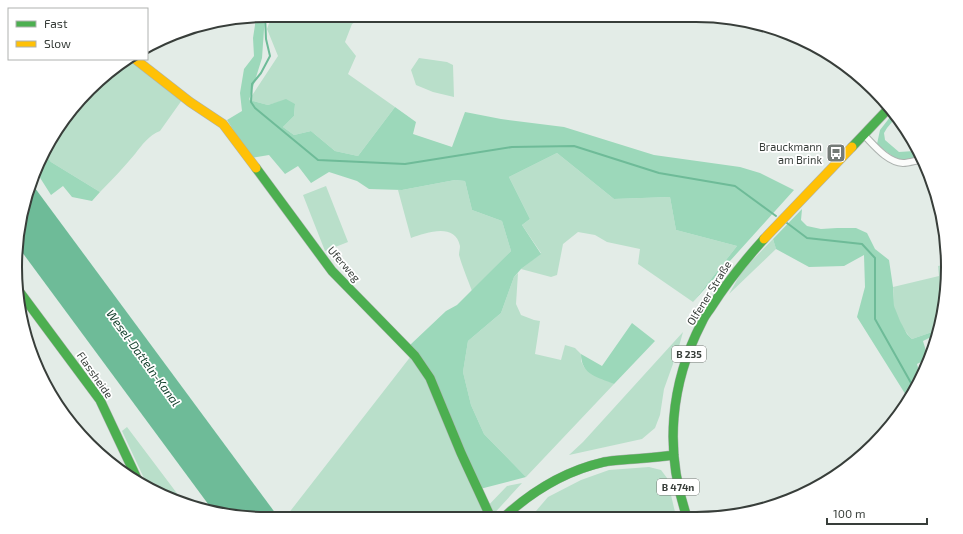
<svg xmlns="http://www.w3.org/2000/svg" width="963" height="534" font-family="'Exo 2',sans-serif">
<style>
.green{fill:#b9dfca}
.forest{fill:#9cd8ba}
.water{fill:#6ebb98}
.lines{fill:none;stroke-linecap:round;stroke-linejoin:round}
.stream{stroke:#6ebb98;stroke-width:2}
.street-casing{stroke:#acb2af;stroke-width:8}
.fast-casing{stroke:#acb2af;stroke-width:10}
.slow-casing{stroke:#acb2af;stroke-width:10}
.street{stroke:#fbfcfb;stroke-width:6}
.fast{stroke:#4caf50;stroke-width:9}
.slow{stroke:#ffc107;stroke-width:9}
.labels{text-anchor:middle;stroke-width:3.5;stroke-linejoin:round;paint-order:stroke}
.shield{fill:#fff;stroke:#747875;stroke-width:1}
.shield-label{font-size:10px;font-weight:bold;fill:#383e3a}
.poi-label{font-size:11px;fill:#383e3a;stroke:#fff;text-anchor:end}
.street-label{font-size:11px;fill:#383e3a;stroke:#fff}
.water-label{font-size:12px;font-style:italic;fill:#15412d;stroke:#fff}
.rim{fill:none;stroke:#383e3a;stroke-width:2}
</style>
<rect width="100%" height="100%" fill="#e3ece7"/>
<path class="green" d="M272,15h95l-15,9 -7,18 11,14 -8,18 47,33 -37,49 -23,-5 -24,-20 -17,4 -11,-8 11,-11 1,-11 -9,-5 -18,5 -19,-5 29,-44 -11,-27z
M419,58l28,4 6,3 1,32 -21,-5 -17,-7 -5,-15z
M129,59h4l49,41 -22,31c-11,4 -18,14 -25,23 -11,13 -23,26 -35,38l-49,-30 -6,-7 13,-28 56,-60z
M557,153l57,46 56,-2 6,33 61,16 -44,56 -55,-38 2,-15 -33,-7 -12,-7 -17,-3 -15,12 -6,31 -6,2 -30,-8 20,-16 -19,-28 8,-6 -21,-42z
M455,180l10,1 7,29 30,11 9,30 -39,40c-4,-11 -10,-25 -13,-36 0,-3 1,-6 1,-9 -5,-24 -34,-13 -49,-8l-13,-48h4z
M326,186l22,56 -23,9 -22,-56z
M773,239l3,10 -47,45 13,-23z
M941,256h2l3,44 -11,31 -23,8c-9,-9 -15,-21 -18,-32 -1,-6 0,-14 -1,-20l46,-11 -1,-10 5,-1z
M518,273l-2,31 5,11 13,5 6,1 -5,33 26,6 4,-15 10,3 6,6v7l3,6 30,17 -88,93 -42,-43 -13,-29 -8,-33 5,-31 33,-28 13,-36z
M683,332l-5,18 -14,39 -4,26 -5,13 -13,11 -73,16 14,-13z
M411,356l16,23 56,132 24,-25 15,-3 -32,35h-199l-3,-4z
M127,427l55,73 2,3 -35,-14 -27,-58z
M649,467l12,3 6,8 8,34 2,5 -147,1 18,-21 33,-17 28,-10z"/>
<path class="forest" d="M265,15l-3,43 -13,42 19,5 18,-6 9,5 -1,12 -11,11 11,8 17,-4 24,20 23,5 37,-49 21,15 -3,12 39,13 13,-35 36,7 63,8 90,28 86,12 20,6 34,17 -101,112 44,-56 -61,-16 -6,-33 -56,2 -57,-46 -48,24 21,42 -8,6 19,29 -20,15 -7,8 -13,36 -33,28 -5,31 8,33 13,29 42,43 -46,12 -70,-144 36,-34 11,-6 54,-54 -9,-30 -30,-11 -7,-29 -10,-1 -53,10 -33,-1 -12,-8 -28,-9 -18,11 -13,-17 -13,8 -16,-19 -18,3 -24,-38 15,-9 -2,-18 4,-24 10,-13 -1,-18 2,-13v-8z
M894,112l3,4 -10,12 -3,5 1,7 14,12 15,-1 4,7c-4,1 -9,2 -13,2 -11,0 -20,-10 -28,-16l3,-14z
M45,155l6,7 49,30 -8,9 -20,-4 -9,-11 -12,9 -14,-22z
M802,209l-1,11 6,6 14,3 16,-1h19l11,5 8,16 14,11 4,27 1,19 6,15 7,13 5,5 23,-8 -2,5 -10,5 4,13 -2,6 -8,4 3,11 -6,18 -5,7 -52,-83 8,-30 -1,-32 -20,11 -35,1 -33,-18 -3,-10z
M632,323l23,18 -41,43c-16,-7 -33,-9 -33,-30l21,12z"/>
<path class="water" d="M32,184l247,334h-28l-37,-6 -195,-264 5,-46z"/>
<g class="lines">
<path class="stream" d="M265,15l1,24 4,17 -9,17 -9,11 -1,18 4,6 63,52 87,4 107,-17 62,-1 85,27 76,13 41,30
M787,223l20,15 55,6 13,14v61l40,71"/>
<defs>
<path id="street" d="M864,135c10,10 23,27 39,28 5,0 11,-2 16,-3"/>
<path id="fast" d="M852,147l37,-39
M256,168l76,103 83,85 15,22 31,75 30,65
M16,287l84,113 40,85
M687,517c-23,-66 -17,-133 15,-195 2,-5 5,-9 8,-13 16,-25 34,-48 54,-70
M503,518c29,-27 62,-47 101,-56 10,-2 20,-2 30,-3 14,-1 27,-2 40,-4"/>
<path id="slow" d="M135,59l55,43 33,22 33,44
M764,239l88,-92"/>
</defs>
<use href="#street" class="street-casing"/>
<use href="#fast" class="fast-casing"/>
<use href="#slow" class="slow-casing"/>
<use href="#street" class="street"/>
<use href="#fast" class="fast"/>
<use href="#slow" class="slow"/>
</g>
<defs>
<symbol id="bus-square" viewBox="-11 -11 22 22"><rect x="-9" y="-9" width="18" height="18" rx="4" fill="#747b77" stroke="#fff"/><path d="M-5-6H5V4H4V6H2V4H-2V6H-4V4H-5ZM-3.5-4V0h7V-4ZM-3.5 1.2v1.5H-2V1.2ZM2 1.2v1.5H3.5V1.2Z" fill="#fff"/></symbol>
</defs>
<g fill-rule="evenodd">
<use href="#bus-square" x="825" y="142" width="22" height="22"/>
</g>
<g class="labels">
<g class="shield">
<rect x="672" y="346" width="34" height="16" rx="3"/>
<rect x="657" y="479" width="42" height="16" rx="3"/>
</g>
<g class="shield-label">
<text x="689" y="358">B 235</text>
<text x="678" y="491">B 474n</text>
</g>
<g class="poi-label">
<text x="822" y="151">Brauckmann<tspan x="822" dy="13">am Brink</tspan></text>
</g>
<g class="street-label">
<text transform="translate(344 264) rotate(49)" y="4">Uferweg</text>
<text transform="translate(709 293) rotate(-58)" y="4">Olfener Straße</text>
<text transform="translate(95 375) rotate(55)" y="4">Flassheide</text>
</g>
<g class="water-label">
<text transform="translate(143 358) rotate(54)" y="4">Wesel-Datteln-Kanal</text>
</g>
</g>
<path d="M0 0H963V534H0ZM267 22H696A245 245 0 0 1 941 267V267A245 245 0 0 1 696 512H267A245 245 0 0 1 22 267V267A245 245 0 0 1 267 22Z" fill="#fff" fill-rule="evenodd"/>
<path class="rim" d="M267 22H696A245 245 0 0 1 941 267V267A245 245 0 0 1 696 512H267A245 245 0 0 1 22 267V267A245 245 0 0 1 267 22Z"/>
<rect x="8" y="8" width="140" height="52" fill="#ffffff" stroke="#afb2b0"/>
<rect x="16" y="21" width="20" height="6" fill="#4caf50" stroke="#afb2b0"/>
<text x="44" y="28" font-size="12" fill="#383e3a">Fast</text>
<rect x="16" y="41" width="20" height="6" fill="#ffc107" stroke="#afb2b0"/>
<text x="44" y="48" font-size="12" fill="#383e3a">Slow</text>
<path d="M827 518v6h100v-6" fill="none" stroke="#383e3a" stroke-width="2"/>
<text x="833" y="518" font-size="12" fill="#383e3a" stroke="#ffffff" stroke-width="3" paint-order="stroke">100 m</text>
</svg>
